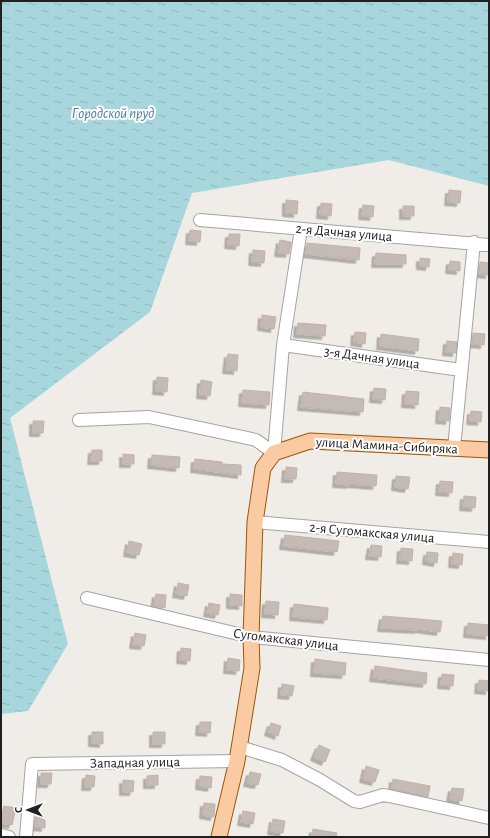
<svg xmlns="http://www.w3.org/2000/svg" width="490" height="838" font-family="'Alegreya Sans',sans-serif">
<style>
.water{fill:url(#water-ripples)}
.building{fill:#c5bbb6;stroke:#c2b1a9;filter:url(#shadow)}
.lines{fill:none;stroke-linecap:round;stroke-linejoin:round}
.minor-casing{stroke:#a4a4a4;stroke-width:14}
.major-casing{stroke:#995803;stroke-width:17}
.minor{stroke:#fff;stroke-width:12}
.major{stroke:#facba2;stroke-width:15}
.labels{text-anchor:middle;stroke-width:4;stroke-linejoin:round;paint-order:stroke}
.street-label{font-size:14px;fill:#202020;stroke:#fff}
.water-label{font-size:15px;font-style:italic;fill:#477c9f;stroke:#fff}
</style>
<defs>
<pattern id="water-ripples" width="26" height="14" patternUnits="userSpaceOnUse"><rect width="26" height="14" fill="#a8d6dd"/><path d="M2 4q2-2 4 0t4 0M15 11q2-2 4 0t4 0" fill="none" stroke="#90b7bd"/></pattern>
<filter id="shadow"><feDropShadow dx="-3.5" dy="3.5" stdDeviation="0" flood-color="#0004"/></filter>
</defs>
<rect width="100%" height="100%" fill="#f0ece7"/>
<path class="water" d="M1,1h488v185l-100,-26 -197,33 -42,119 -140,106 58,226 -40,67 -27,3z"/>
<path class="building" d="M449,190l12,1 -1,12 -12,-1z
M286,200l12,1 -1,13 -11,-1z
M321,203l11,1 -1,12 -11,-1z
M363,205l11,1 -1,11 -11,-1z
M403,206h11v10h-11z
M190,230l11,1 -1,11 -11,-1z
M229,234h11l-1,12 -11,-1z
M280,240l11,2 -2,12 -11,-1z
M307,243l53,5 -1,12 -53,-6z
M253,250l12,1 -1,12 -12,-1z
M376,253l30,2v9h-31z
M420,258l10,1 -1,8 -9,-1z
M450,261l10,1v9l-11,-1z
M480,262l9,1v12l-10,-1z
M262,315l14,2 -2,12 -13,-2z
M298,323l28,2 -1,11 -28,-2z
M355,332l11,1 -1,11 -11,-2z
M473,333l12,1 -1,11 -12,-1z
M381,334l38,5 -1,12 -38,-5z
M447,341l10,1 -1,11 -10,-1z
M228,354l10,1 -1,16 -11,-1z
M157,377l11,1 -1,14 -11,-1z
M201,380l11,2 -2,14 -10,-1z
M374,388l12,1 -1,11 -12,-1z
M243,390l27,2 -1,13 -27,-2z
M406,391l13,1 -1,13 -13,-1z
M303,392l61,7 -1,13 -62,-5z
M440,407l10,1 -1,13 -10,-1z
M471,411l11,1 -1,10 -11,-1z
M33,421h11l-1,12h-10z
M92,450h10v11h-11z
M123,454l11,1v9h-11z
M152,455l28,2 -1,11 -28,-3z
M195,459l27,3v2l19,1v10l-47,-6z
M286,467l11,1 -1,11h-11z
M337,472l40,3 -1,11 -26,-2v1l-14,-1z
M396,476l14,1 -2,12 -13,-2z
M440,481l13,1 -1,11 -13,-1z
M464,496l12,1 -1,11 -12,-1z
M285,535l54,6 -2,11 -54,-6z
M129,541l13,3 -3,11 -12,-2z
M371,545l11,1 -1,11 -12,-1z
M401,548l12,1 -1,12 -12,-1z
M427,552l11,1 -1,10 -11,-2z
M453,553l10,1 -1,11 -10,-1z
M178,583l11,2 -2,11 -11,-2z
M156,594l10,1 -1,13 -11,-2z
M230,594l12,1v11l-12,-1z
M266,601l13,1 -1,13 -13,-1z
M209,603l11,2 -2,10 -11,-2z
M294,604l34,4 -1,12 -34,-3z
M383,616l59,5 -2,11 -22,-3v1l-37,-2z
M468,623l21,2v11l-22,-2z
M135,633l11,2 -2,11 -11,-1z
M181,648l10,1 -1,12 -10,-1z
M228,658l12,2 -1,11 -12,-1z
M315,659l31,4 -1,12 -31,-2z
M375,666l52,7 -1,11 -53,-6z
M442,674l12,1 -1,11 -12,-1z
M479,680l10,1v10l-11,-1z
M282,684l12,2 -2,10 -11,-1z
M200,722h11l-1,11 -11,-1z
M271,723l10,3 -3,10 -10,-4z
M92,732h11v12l-11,-1z
M153,732h12v12h-12z
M319,745l11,5 -5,12 -11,-5z
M366,766l13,4 -4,12 -12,-3z
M250,772l11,2 -3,11 -11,-2z
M41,773h11l-1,11h-10z
M86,775l9,1 -1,11h-9z
M158,775v10h-11v-9z
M200,776l12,1 -1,11 -12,-2z
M393,779l37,7 -2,11 -36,-8z
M123,780l11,1 -1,11h-10z
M452,788l12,1 -2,12 -12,-2z
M204,803l11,1 -1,13 -11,-2z
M4,806l12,2 -4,17 -11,-2z
M243,811l12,2 -2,11 -12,-2z
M35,817h10v11l-10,-1z
M273,819l12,2 -2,12 -12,-2z
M313,829l24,4 -1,4h-24z"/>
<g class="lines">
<defs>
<path id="minor" d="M200,220l289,25
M283,345l178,25
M79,420l70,-3 107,23 18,13
M454,448l20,-206
M274,453l9,-108 18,-116
M255,522l234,20
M87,598l164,39 238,23
M240,747l42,13 38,20 34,21 6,1 23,-7 6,1 100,22
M1,835l8,2
M26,837l6,-73 205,-3"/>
<path id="major" d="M219,837l18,-76 15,-93 -1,-31 4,-115 8,-54 11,-15 36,-12 179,9"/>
</defs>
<use href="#minor" class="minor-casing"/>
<use href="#major" class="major-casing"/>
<use href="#minor" class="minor"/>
<use href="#major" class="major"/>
</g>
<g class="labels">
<g class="street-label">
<text transform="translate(344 232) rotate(5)" y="5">2-я Дачная улица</text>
<text transform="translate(372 357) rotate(8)" y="5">3-я Дачная улица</text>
<text transform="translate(387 445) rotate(3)" y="5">улица Мамина-Сибиряка</text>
<text transform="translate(372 532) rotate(5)" y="5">2-я Сугомакская улица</text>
<text transform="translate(286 639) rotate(7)" y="5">Сугомакская улица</text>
<text transform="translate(135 762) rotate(-1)" y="5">Западная улица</text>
</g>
<g class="water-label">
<text x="113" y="118">Городской пруд</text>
</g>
</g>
<rect width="490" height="838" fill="none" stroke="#202020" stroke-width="4"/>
<g transform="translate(28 810) rotate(270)" stroke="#ffffff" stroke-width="3" paint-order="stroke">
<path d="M0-3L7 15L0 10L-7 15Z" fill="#202020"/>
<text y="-6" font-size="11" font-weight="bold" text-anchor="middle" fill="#202020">С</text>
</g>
</svg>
